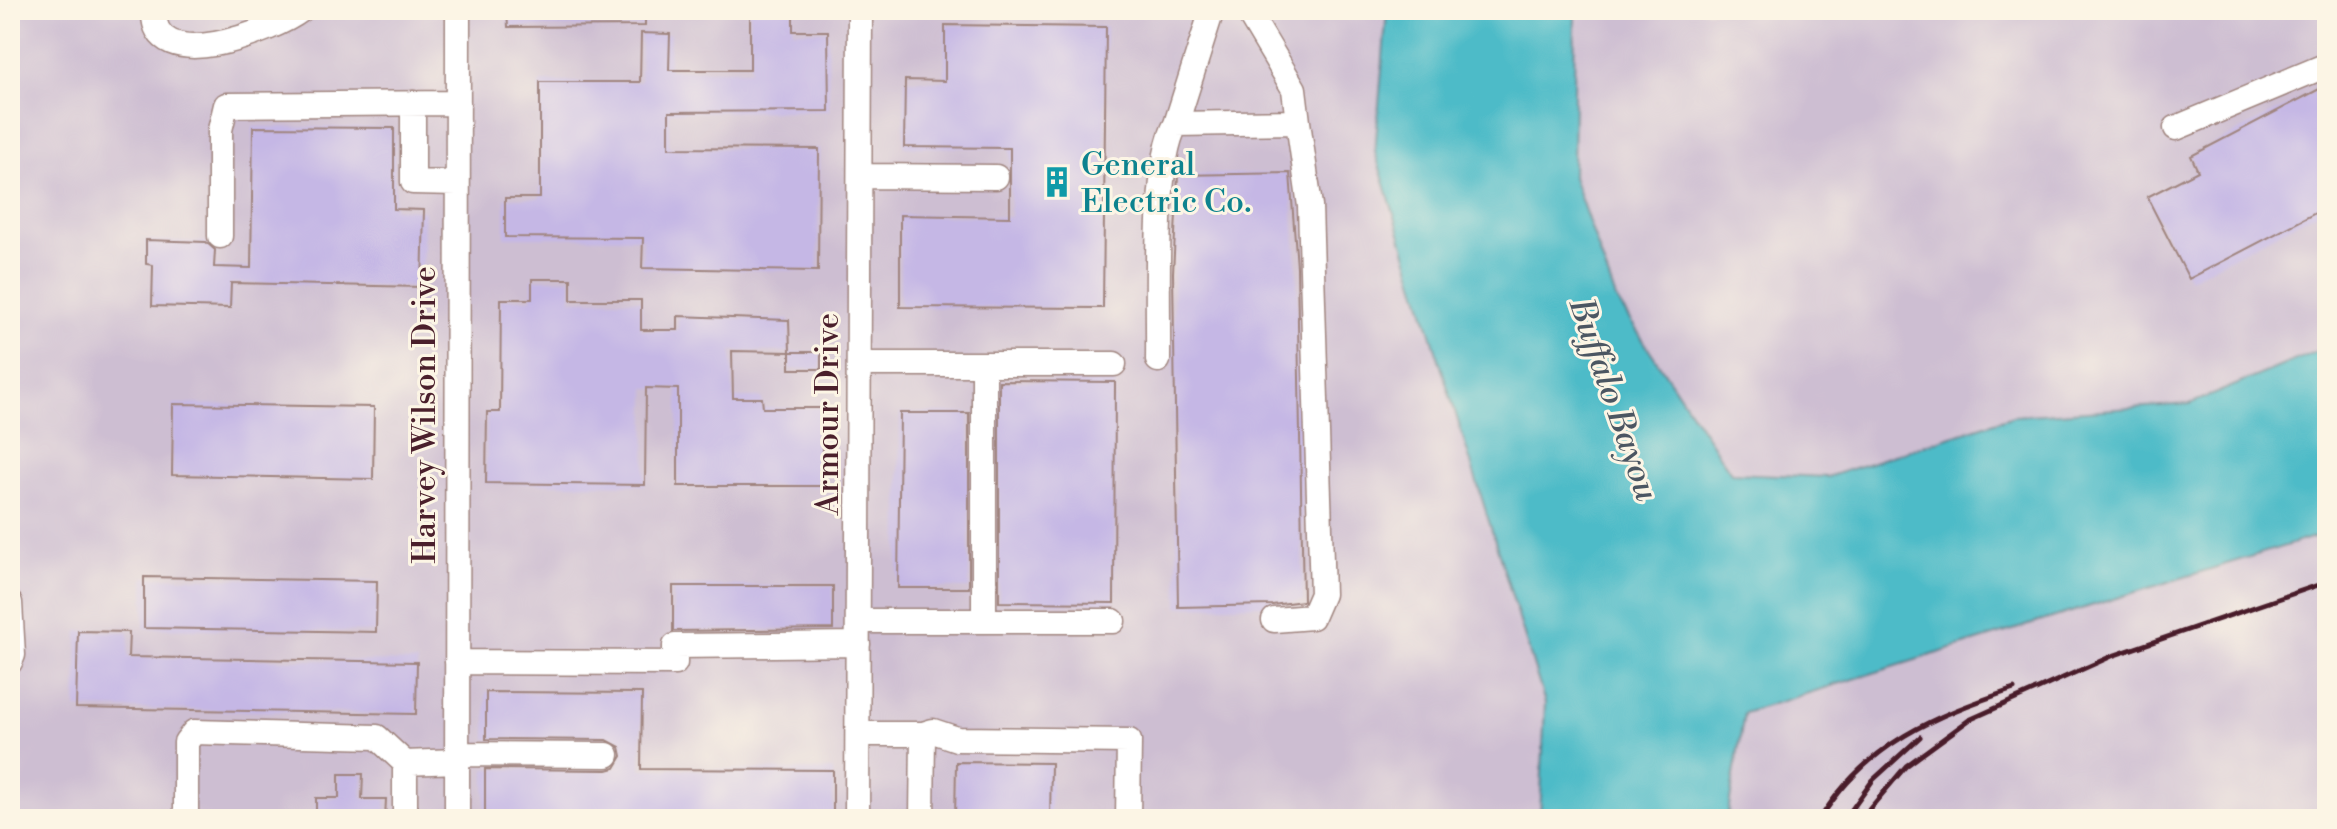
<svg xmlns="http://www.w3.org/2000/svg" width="2337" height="829" font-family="'Libre Bodoni',serif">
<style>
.industrial{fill:#cdbed2}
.water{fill:#4ebbc8;stroke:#4c6d7a;stroke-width:2}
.building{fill:#c5b7e5}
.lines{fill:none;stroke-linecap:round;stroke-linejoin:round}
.minor-casing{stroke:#a0857f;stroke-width:27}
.minor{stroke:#fff;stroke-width:24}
.rail{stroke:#4a1f2b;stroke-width:5}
.labels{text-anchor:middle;stroke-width:6;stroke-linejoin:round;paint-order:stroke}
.culture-label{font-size:32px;fill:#0d838f;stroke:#fcf5e5;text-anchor:start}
.street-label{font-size:32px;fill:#4a1f2b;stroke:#fcf5e5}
.water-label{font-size:34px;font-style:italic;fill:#4b5662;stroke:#fcf5e5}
</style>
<rect width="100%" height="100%" fill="#fcf5e5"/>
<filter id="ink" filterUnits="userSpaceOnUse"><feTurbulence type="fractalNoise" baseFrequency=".0125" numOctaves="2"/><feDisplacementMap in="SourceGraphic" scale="16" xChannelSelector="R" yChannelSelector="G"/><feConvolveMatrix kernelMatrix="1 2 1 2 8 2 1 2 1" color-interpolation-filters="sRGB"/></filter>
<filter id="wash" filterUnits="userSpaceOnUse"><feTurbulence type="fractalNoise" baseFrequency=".006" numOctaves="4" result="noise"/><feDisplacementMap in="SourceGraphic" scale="32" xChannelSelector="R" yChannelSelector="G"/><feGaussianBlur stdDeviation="1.8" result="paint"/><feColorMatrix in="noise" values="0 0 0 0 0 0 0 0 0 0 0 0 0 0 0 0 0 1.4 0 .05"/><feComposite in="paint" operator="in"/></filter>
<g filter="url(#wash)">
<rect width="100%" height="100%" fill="#f6ebd3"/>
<path class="industrial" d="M10,10h1377l-12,142 170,552 -5,115h-1530z
M1575,10h752v337l-137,57 -177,12 -186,61 -96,-3 -115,-175 -43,-122z
M2327,533v286h-600l17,-106z"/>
<path class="water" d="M1387,10h188l-2,167 43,122 115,174 96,4 186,-61 177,-12 137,-57v186l-583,180 -17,106h-187l5,-116 -170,-551z"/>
<g id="blocks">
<path class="building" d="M507,10h138v16l-137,1z
M750,10h43v21h35l1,80 -160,1v36l150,1 -1,122 -176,-3 1,-30 -138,-1v-39h35v-116h100l1,-49 29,1 -1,36h81z
M945,25l161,2 -3,281 -203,-1v-92l110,2v-69l-106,-1 1,-67 40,1z
M2327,85v122l-138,72 -42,-82 51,-26 -7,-15z
M253,127l141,1v81l30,1 -2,77 -191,-4 -1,25 -78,-2 1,-41 -7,-1v-24l60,2 9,8 -1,17 37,1z
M1290,173l7,94 6,334 -31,4 -94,2 -5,-334 5,-98z
M532,279h39v21h70v30h37v-14l111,4 1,32 -58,-1 1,47h29l1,10h60v78h-145v-97l-32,-1 -1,97 -159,-2 1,-71h13l1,-113h31z
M790,352h31v17h-31z
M999,381l116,1 -1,221 -115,-1z
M173,404l201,3 -1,72 -201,-4z
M900,413h69v175h-71z
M144,577l233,4 -1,51 -232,-4z
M673,586h160v43l-160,2z
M78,631l51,1 -1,25 289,5 -1,52 -340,-6z
M486,692l156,1 -1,76 192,1v49h-348v-50l122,1 8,-2 7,-12 -2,-9 -13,-7 -121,-1z
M956,762l95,1 -1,56h-95z
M339,774h24l-1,25h24l-1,20h-69v-21h23z"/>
</g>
</g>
<g filter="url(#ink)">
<use href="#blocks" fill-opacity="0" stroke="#a0857f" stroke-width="2"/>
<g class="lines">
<defs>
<path id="minor" d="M154,10c-4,69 120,21 147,0
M1212,10l-36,114 122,-2 -4,-33 -47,-79
M413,103v79l44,1
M2176,128l151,-63
M861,176l135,1
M220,236v-106l6,-25 231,-2
M1158,360c1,-53 -6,-195 18,-236
M859,364h255
M984,364v257
M10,603l3,52 -3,7
M1274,620l38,-3 10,-23 -12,-388 -12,-84
M858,621h255
M457,662l218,1v-17l183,-2
M858,734h65l-1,85
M923,734l10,-3 24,8 172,2 -1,78
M457,754l150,1
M405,763l52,-2
M186,819v-77l8,-10 183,5 28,26v56
M457,819l1,-809
M857,819l3,-809"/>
</defs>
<use href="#minor" class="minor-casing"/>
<use href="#minor" class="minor"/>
<path class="rail" d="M1820,819c47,-76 114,-103 194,-130
M1845,819l28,-39 47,-43
M1861,819l45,-53 63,-46 143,-64 215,-74"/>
</g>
</g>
<defs>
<symbol id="building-bare" viewBox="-9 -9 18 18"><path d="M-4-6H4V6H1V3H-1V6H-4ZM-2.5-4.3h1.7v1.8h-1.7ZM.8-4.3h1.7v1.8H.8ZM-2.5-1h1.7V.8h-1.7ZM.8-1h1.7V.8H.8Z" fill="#0f9aa8" stroke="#fcf5e5" stroke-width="2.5" paint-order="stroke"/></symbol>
</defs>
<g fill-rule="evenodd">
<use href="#building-bare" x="1035" y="160" width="44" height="44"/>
</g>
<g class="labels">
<g class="culture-label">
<text x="1081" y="175">General<tspan x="1081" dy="37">Electric Co.</tspan></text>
</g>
<g class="street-label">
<text transform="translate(827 414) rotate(-90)" y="11">Armour Drive</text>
<text transform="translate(424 415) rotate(-90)" y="11">Harvey Wilson Drive</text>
</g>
<g class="water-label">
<text transform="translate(1615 399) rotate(71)" y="12">Buffalo Bayou</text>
</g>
</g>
<rect width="2337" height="829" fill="none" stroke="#fcf5e5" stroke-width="40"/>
</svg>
